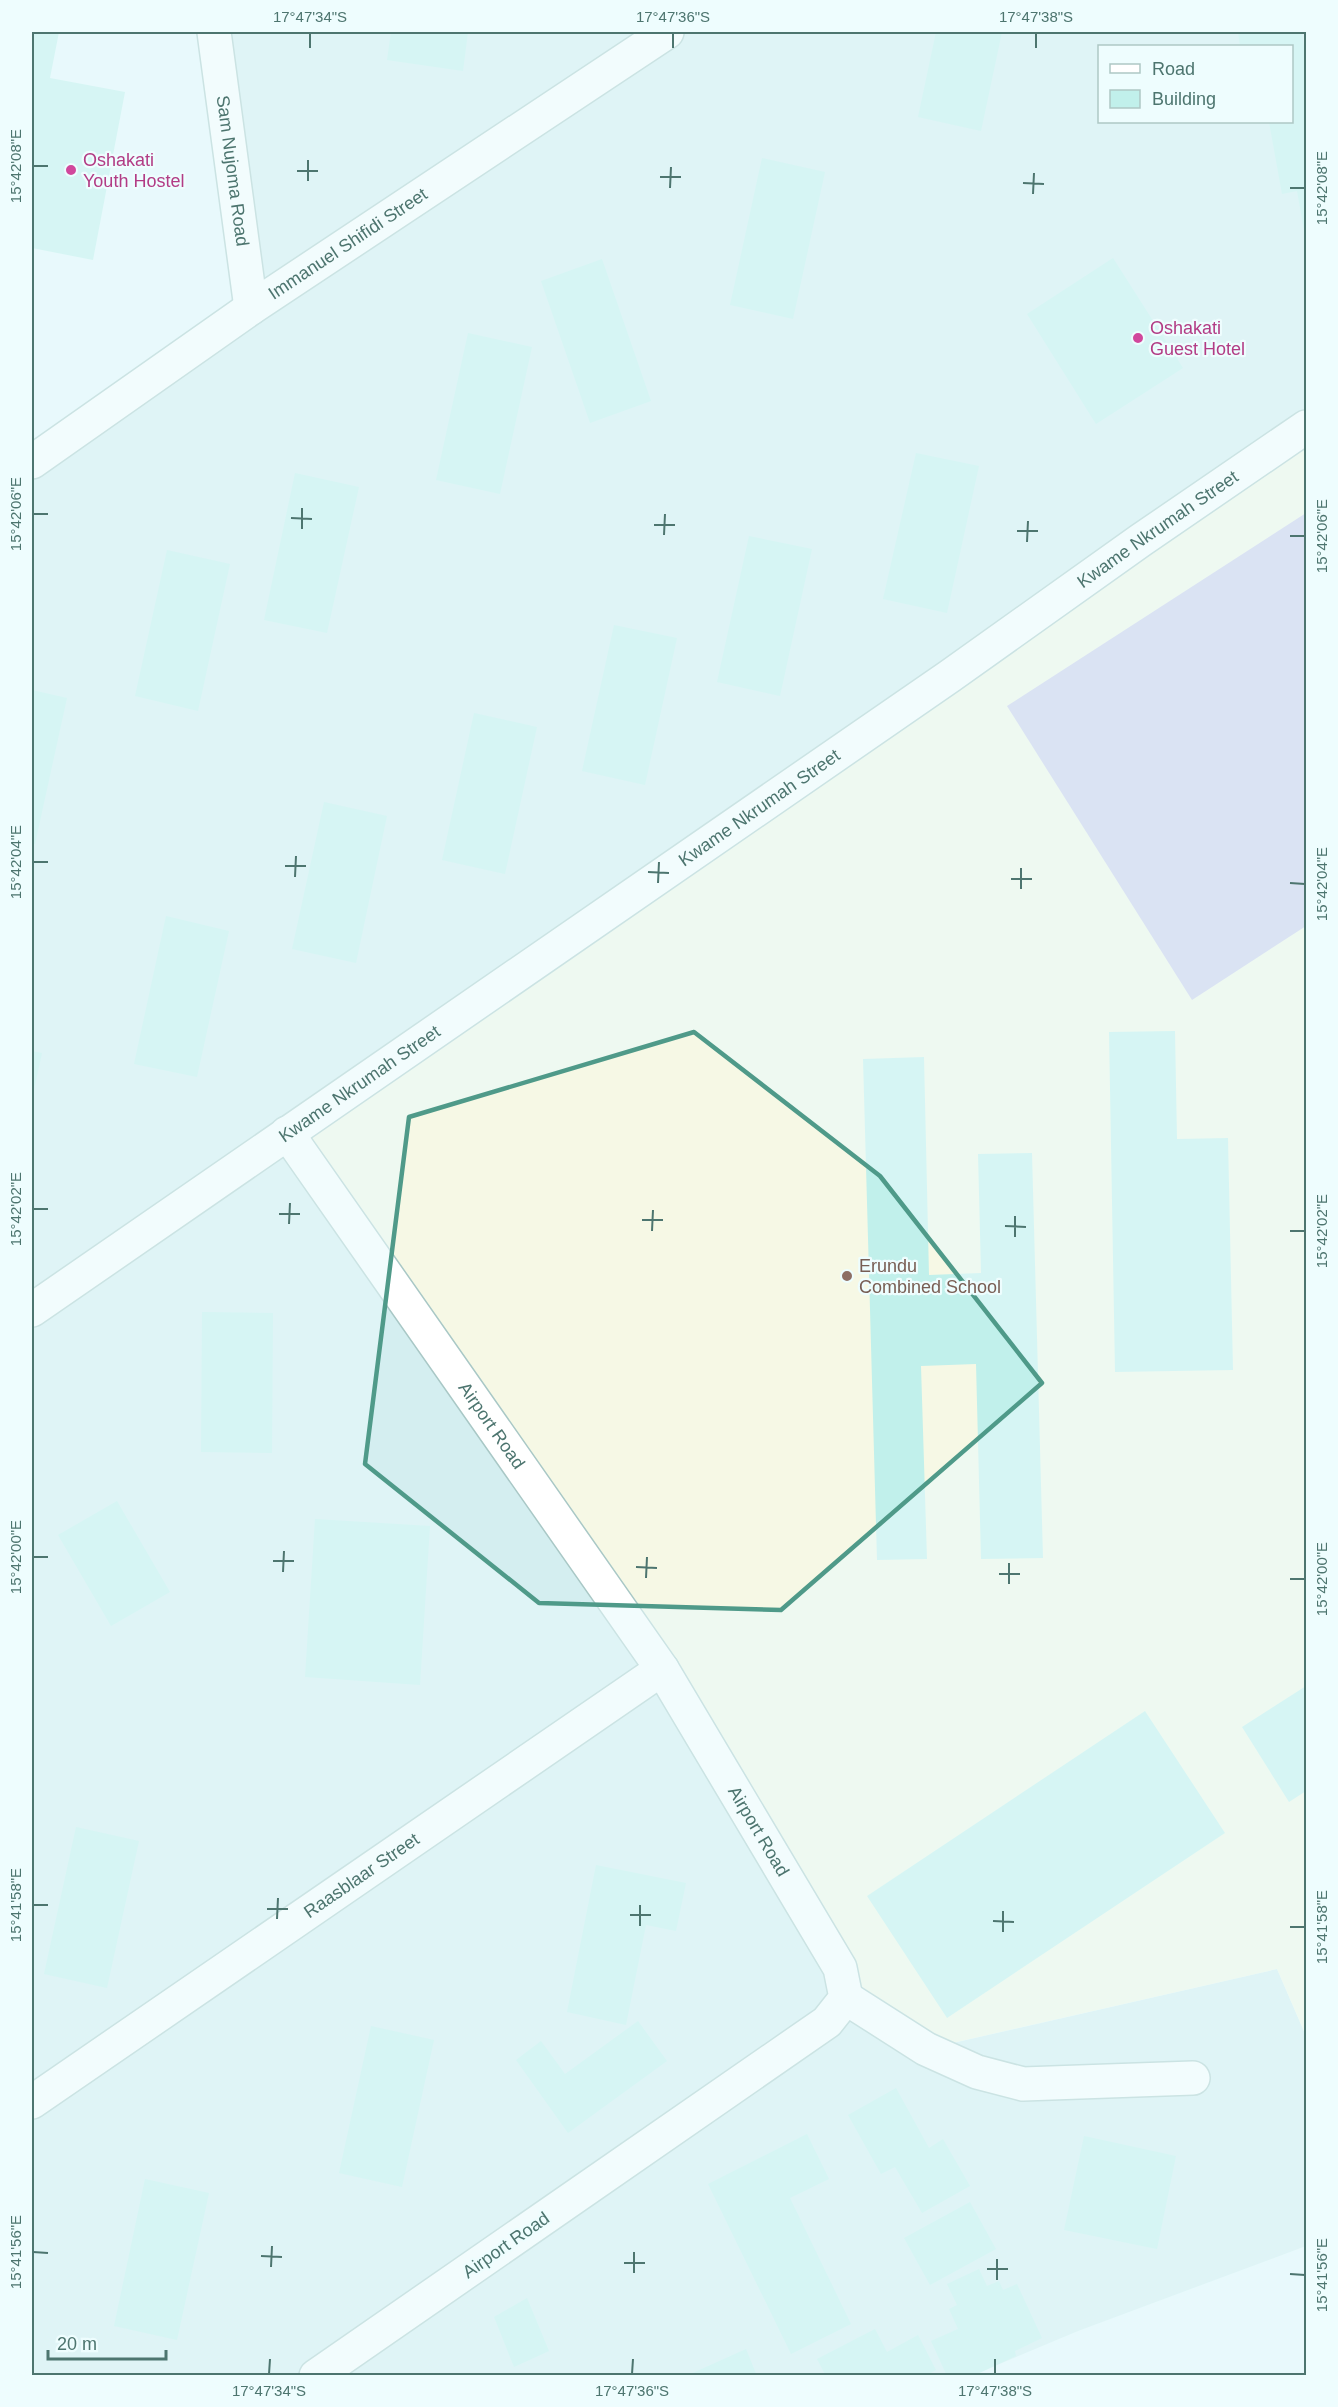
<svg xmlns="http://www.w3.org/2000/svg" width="1338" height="2407" font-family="Arial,sans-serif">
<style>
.residential{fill:#d4eef0;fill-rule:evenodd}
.education{fill:#f6f8e5}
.pitch{fill:#cac7e9}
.building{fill:#c1f0eb}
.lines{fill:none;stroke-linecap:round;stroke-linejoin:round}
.minor-casing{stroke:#a9c8c6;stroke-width:36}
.minor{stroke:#fff;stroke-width:33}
.marked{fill:none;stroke:#4f9a89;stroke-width:4.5;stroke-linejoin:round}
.ticks{fill:none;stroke:#4d756f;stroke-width:2}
.hotel-dot{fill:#d1479c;stroke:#eefdfe;stroke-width:2}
.education-dot{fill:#8d6e63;stroke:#eefdfe;stroke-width:2}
.labels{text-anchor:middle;stroke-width:4.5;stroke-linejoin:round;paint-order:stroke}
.hotel-label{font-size:18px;fill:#b23c85;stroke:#eefdfe;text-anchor:start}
.street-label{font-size:18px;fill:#4d756f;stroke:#eefdfe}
.education-label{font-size:18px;fill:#785e54;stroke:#eefdfe;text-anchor:start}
.neatline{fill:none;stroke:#4d756f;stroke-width:2}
.ticks-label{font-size:15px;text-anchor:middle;fill:#4d756f}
</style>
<rect width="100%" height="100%" fill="#e8f9fc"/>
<path class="residential" d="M214,32h1092v395l-379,1622 350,-80 29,67v210l-228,85 -105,44h-941v-1913l219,-154zM1100,46h192v76h-192z"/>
<path class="education" d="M1306,431v1605l-29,-67 -351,80 -80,-51 -6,-30 -553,-835z"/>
<path class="pitch" d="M1306,513v413l-114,74 -185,-294z"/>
<path class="building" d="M32,32h27l-9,46 75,14 -32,168 -61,-12z
M391,32h77l-5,39 -76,-11z
M936,32h66l-21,99 -63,-14z
M1238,32h64l4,30v179l-9,-50 -15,3 -13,-72h23v-76h-52z
M762,158l63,14 -32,147 -63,-14z
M1113,258l70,110 -87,56 -69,-110z
M602,259l49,142 -61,22 -49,-142z
M468,333l64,14 -32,147 -64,-14z
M916,453l63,13 -32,147 -64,-14z
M295,473l64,14 -32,146 -63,-13z
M749,536l63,13 -32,147 -63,-14z
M167,550l63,14 -32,147 -63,-15z
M614,625l63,13 -32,147 -63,-14z
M32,690l35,8 -32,146 -3,-1z
M474,713l63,14 -32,147 -63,-14z
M324,802l63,14 -31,147 -64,-14z
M166,916l63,15 -32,146 -63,-13z
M1175,1031l2,108 51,-1 5,232 -118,2 -6,-340z
M32,1051l10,2 -10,45z
M924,1057l5,218 52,-2 -3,-119 54,-1 11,405 -62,1 -5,-195 -55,2 6,193 -50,1 -14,-501z
M202,1312l71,1 -1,140 -71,-1z
M117,1501l53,91 -59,34 -53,-91z
M315,1519l115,7 -10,159 -115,-8z
M1306,1686v105l-17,11 -47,-75z
M1145,1711l80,122 -278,185 -80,-122z
M76,1827l63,14 -32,147 -63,-14z
M596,1865l90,18 -10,48 -30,-6 -20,100 -59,-13z
M638,2021l29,40 -99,72 -52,-73 25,-19 24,33z
M371,2026l63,14 -32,147 -63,-14z
M896,2088l33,60 14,-9 27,47 -48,27 -27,-46 -14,7 -33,-59z
M807,2134l22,45 -39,19 61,126 -60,30 -83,-170z
M1084,2136l92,20 -19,93 -93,-19z
M145,2179l64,14 -32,147 -63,-14z
M970,2202l26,47 -66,36 -26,-47z
M979,2269l8,17 12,-5 4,9 14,-6 25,54 -27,13 1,5 -43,20h-26l-16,-35 27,-12 -9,-20 8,-4 -10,-21z
M527,2298l22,53 -35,16 -20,-50z
M875,2329l12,23 31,-17 18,35 -11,6h-99l-9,-17z
M746,2349l11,27h-71z"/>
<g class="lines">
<defs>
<g id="minor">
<path id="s1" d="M214,32l37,276"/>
<path id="s2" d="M32,462l219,-154 416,-276"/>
<path id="s3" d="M287,1133l375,536 178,299 6,30 -19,24 -511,354"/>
<path id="s4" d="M32,1310l918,-634 191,-136 165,-113"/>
<path d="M846,1998l80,51 51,23 46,12 170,-6"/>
<path id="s5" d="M32,2102l630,-433"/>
</g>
</defs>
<use href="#minor" class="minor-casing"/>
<use href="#minor" class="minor"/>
</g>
<path d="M0 0H1338V2407H0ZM694,1032l186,144 162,207 -261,227 -242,-7 -174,-139 44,-347z" fill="#e8f9fc" fill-opacity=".55" fill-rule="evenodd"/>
<path class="marked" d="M694,1032l186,144 162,207 -261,227 -242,-7 -174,-139 44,-347z"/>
<path class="ticks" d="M310,48v-15M673,48v-15M1036,48v-15M33,166h15M297,171h21M660,177h21M308,181v-21M1023,183l21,1M670,188l1,-21M1290,188h15M1033,194l1,-21M33,514h15M291,518l21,1M654,525h21M302,529v-21M1017,531h21M664,535l1,-21M1290,536h15M1027,542l1,-21M33,862h15M285,866h21M648,872l21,1M295,877l1,-21M1011,879h21M658,883l1,-21M1290,883l15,1M1021,889v-21M33,1209h15M279,1214h21M642,1220h21M289,1224l1,-21M1005,1226l21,1M652,1231l1,-21M1290,1231h15M1015,1237v-21M33,1557h15M273,1561h21M636,1567l21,1M283,1572l1,-21M999,1574h21M646,1578l1,-21M1290,1579h15M1009,1584v-21M33,1905h15M267,1909h21M630,1915h21M277,1919l1,-21M993,1921l21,1M640,1926v-21M1290,1927h15M1003,1932v-21M33,2252l15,1M261,2256l21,1M624,2263h21M271,2267l1,-21M987,2269h21M634,2273v-21M1290,2274l15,1M997,2280v-21M269,2374l1,-15M632,2374l1,-15M995,2374v-15"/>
<g class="hotel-dot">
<circle cx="71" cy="170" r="6"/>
<circle cx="1138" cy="338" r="6"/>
</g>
<circle class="education-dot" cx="847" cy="1276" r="6"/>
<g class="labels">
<g class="hotel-label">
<text x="83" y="166">Oshakati<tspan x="83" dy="21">Youth Hostel</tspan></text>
<text x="1150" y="334">Oshakati<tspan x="1150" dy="21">Guest Hotel</tspan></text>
</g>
<g class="street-label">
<text dy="6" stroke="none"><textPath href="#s1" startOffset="140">Sam Nujoma Road</textPath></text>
<text dy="6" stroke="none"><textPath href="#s2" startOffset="384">Immanuel Shifidi Street</textPath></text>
<text dy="6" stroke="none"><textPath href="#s4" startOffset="1370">Kwame Nkrumah Street</textPath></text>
<text dy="6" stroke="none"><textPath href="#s4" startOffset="884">Kwame Nkrumah Street</textPath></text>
<text dy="6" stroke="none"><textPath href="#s4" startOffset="398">Kwame Nkrumah Street</textPath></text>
<text dy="6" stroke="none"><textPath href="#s3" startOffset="357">Airport Road</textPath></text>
<text dy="6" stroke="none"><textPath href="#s3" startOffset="843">Airport Road</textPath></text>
<text dy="6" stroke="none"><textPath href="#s5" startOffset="400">Raasblaar Street</textPath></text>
<text transform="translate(506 2245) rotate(-35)" y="6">Airport Road</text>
</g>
<g class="education-label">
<text x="859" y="1272">Erundu<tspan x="859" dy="21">Combined School</tspan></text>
</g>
</g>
<rect width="1338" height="2407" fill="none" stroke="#eefdfe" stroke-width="66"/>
<rect x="1098" y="45" width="195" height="78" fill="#eefdfe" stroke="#aec7c5" stroke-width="1.5"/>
<rect x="1110" y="64" width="30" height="9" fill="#ffffff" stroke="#aec7c5" stroke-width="1.5"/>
<text x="1152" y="75" font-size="18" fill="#4d756f">Road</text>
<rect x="1110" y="90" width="30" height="18" fill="#c1f0eb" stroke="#aec7c5" stroke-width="1.5"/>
<text x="1152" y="105" font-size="18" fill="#4d756f">Building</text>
<path d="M48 2350v9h118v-9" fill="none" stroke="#4d756f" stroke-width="3"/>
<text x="57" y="2350" font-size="18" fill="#4d756f" stroke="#eefdfe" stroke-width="4.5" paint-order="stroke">20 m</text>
<rect x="33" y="33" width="1272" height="2341" class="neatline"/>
<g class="ticks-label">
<text x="310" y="22">17°47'34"S</text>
<text x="673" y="22">17°47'36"S</text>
<text x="1036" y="22">17°47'38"S</text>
<text transform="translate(16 166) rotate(-90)" y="5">15°42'08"E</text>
<text transform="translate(1322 188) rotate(-90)" y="5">15°42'08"E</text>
<text transform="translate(16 514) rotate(-90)" y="5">15°42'06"E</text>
<text transform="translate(1322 536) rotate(-90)" y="5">15°42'06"E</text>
<text transform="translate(16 862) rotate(-90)" y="5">15°42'04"E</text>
<text transform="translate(1322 884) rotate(-90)" y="5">15°42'04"E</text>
<text transform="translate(16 1209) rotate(-90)" y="5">15°42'02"E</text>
<text transform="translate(1322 1231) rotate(-90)" y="5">15°42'02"E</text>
<text transform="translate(16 1557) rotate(-90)" y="5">15°42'00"E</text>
<text transform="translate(1322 1579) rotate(-90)" y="5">15°42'00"E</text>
<text transform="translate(16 1905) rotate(-90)" y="5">15°41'58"E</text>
<text transform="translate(1322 1927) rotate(-90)" y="5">15°41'58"E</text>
<text transform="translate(16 2252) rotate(-90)" y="5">15°41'56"E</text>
<text transform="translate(1322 2275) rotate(-90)" y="5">15°41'56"E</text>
<text x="269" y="2396">17°47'34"S</text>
<text x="632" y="2396">17°47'36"S</text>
<text x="995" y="2396">17°47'38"S</text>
</g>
</svg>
